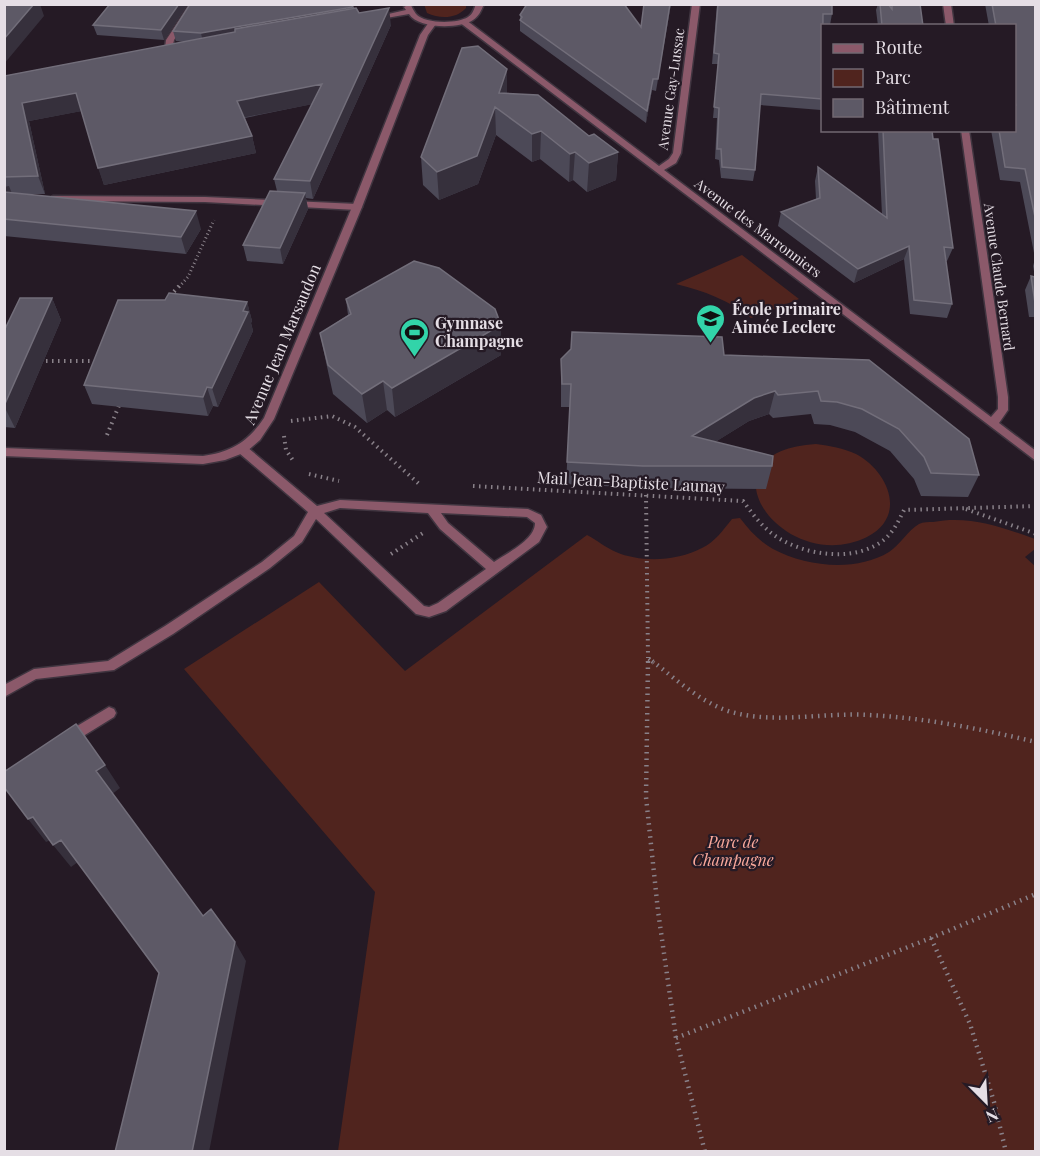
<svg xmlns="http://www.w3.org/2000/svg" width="1040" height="1156" font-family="'Playfair Display',serif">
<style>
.green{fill:#50241e}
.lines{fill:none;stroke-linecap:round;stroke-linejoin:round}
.service-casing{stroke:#403540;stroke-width:3}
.minor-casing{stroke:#403540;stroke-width:3}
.tertiary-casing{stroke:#403540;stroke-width:3}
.path-far2{stroke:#898189;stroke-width:3;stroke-dasharray:1 3;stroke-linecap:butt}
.path-far1{stroke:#898189;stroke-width:4;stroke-dasharray:1.5 4.5;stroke-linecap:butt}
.path{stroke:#898189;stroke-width:4.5;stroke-dasharray:1.5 5;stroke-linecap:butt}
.service{fill:#8b596a;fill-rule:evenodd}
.minor{fill:#8b596a;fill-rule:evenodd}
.tertiary{fill:#8b596a;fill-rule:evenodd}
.wall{fill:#4c4957}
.shaded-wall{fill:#36303c}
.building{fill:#5d5966;stroke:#726e7a;stroke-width:1.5}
.labels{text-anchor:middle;stroke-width:4.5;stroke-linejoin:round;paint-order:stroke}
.far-street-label{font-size:14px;fill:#e5dee5;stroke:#251a25}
.poi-label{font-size:16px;font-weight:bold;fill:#e5dee5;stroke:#251a25;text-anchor:start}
.street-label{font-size:16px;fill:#e5dee5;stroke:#251a25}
.park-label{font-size:16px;font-style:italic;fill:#fba99c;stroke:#251a25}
</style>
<rect width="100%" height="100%" fill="#251a25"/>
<path class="green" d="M424,4l42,1v3c-10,11 -26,11 -39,5z
M742,255l57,44 -48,19c-22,-18 -47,-27 -75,-34z
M816,444c14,2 27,4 40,10 32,17 52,62 11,83 -84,41 -174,-85 -51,-93z
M740,518c9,12 20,24 33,31 34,18 83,23 116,3 11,-7 19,-22 30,-28 4,-2 10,-2 14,-2 36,-7 69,5 102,17v10l-10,8 11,10 -1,584h-697l37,-259 -191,-223 135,-87 86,89 182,-136c10,5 19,13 29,17 25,11 62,9 86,-4 13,-6 21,-18 30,-29z"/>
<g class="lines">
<defs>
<path id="service" d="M53,196l152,1 152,7 5,3 -5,3 -152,-8 -155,-1 -1,-2z
M243,446l4,1 70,59 23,-6 188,9 13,6 6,12 -8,15 -93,69 -17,6 -13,-3 -100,-95 -14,23 -32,26 -97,66 -59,36 -78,9 -32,18v-12l30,-16 74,-8 57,-35 97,-64 32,-26 14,-24 -69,-59 -1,-3zM340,508l88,5 12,16 46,40 -48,34 -9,4 -5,-1 -100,-93zM441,513l86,4 8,6c0,17 -28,30 -41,39l-46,-39z
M109,707l5,2 2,4 -2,4 -42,26 -5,2 -5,-2 -2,-4 2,-4z"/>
<path id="minor" d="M190,4h7l-23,36 -3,14 -7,2 2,-16z
M692,4h8l-19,149 -5,10 -12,7 327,247 7,-8v-12l-37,-267h8l39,267v13l-9,13 37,28v10l-577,-439 7,-2 193,146 10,-7 4,-6z
M943,4h8l3,22h-8z
M429,22l7,2 -8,11 -66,172 -88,212 -14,21 -14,12 -21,8 -22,4 -199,-8v-8l199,8c28,-4 45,-14 61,-38l88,-211 68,-172z"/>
<path id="tertiary" d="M476,4h8c-3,7 -5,12 -11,16 -13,9 -55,9 -64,-6l-34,6 -4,-2 35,-8 -2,-3 4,-2h3c1,3 3,6 5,9 9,10 41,10 52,3 5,-3 6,-8 8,-13z"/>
</defs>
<use href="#service" class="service-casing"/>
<use href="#minor" class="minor-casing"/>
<use href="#tertiary" class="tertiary-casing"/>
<path class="path-far2" d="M179,287l9,-10 26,-57"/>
<path class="path-far1" d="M170,296l10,-11
M40,361h58
M291,421l41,-5 23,11 64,57
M107,435l13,-32
M284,436l2,14 8,12
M309,474l30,7
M473,486l270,15c9,12 18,25 31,34 29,21 85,29 113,2 8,-8 12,-17 17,-27l132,-4
M646,495l2,163
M966,509l70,25
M391,554l32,-21
M648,663v-5l6,5"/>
<path class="path" d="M648,661l-2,136 12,114 18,127 29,114
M652,661c24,18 47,40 76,50 45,14 95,1 141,4 57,3 112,14 167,27
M931,938l39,86 24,78 12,50
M676,1038l255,-100 105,-44"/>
<use href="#service" class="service"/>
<use href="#minor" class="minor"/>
<use href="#tertiary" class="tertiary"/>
</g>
<path class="wall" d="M188,4l-24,36 -67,-5 -4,-10z
M671,4l-15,87 -4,-1 -6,33 -126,-92v-16l121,12z
M717,4h115v10l-2,11 -7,-1 -1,2v79l-1,5 -61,-5 -5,65 -2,11 -32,-3 -2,-18 -4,-1 2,-41h-4l5,-54h-6z
M878,4h42l3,22h-45l-2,-16z
M985,4h50v254l-15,-76 -20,-2 -9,-50h23v-104h-25z
M353,9l6,4 32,12 -78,174 -7,-1 2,11 -25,55 -36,-3 -4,-16 34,-54 -3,-12 38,-75 -67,14 7,18 4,17 -152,32 -23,-74 -52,10 16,73h-19l175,35 -15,25 -182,-18v-160l180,-34 -8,-1 -3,-10z
M507,93l111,59 -2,28 -29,12 -14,-12 -4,2 -29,-23 -8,3 -36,-27 -18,49 -39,16 -16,-15 -2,-28z
M878,130h54l21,118 -6,13h-1l6,43 -5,14 -37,-4 -6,-55 -50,24 -76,-57 3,-14 35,-13 -1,-18 3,-14 64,48z
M1035,259v58h-6l-4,-27 6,-14 4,1 -2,-11z
M52,298l9,22 -46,108 -11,-1v-96z
M346,299l155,26v30l-106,62 -8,-7 -20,13 -34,-29 -7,-32 -6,-29 28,-18z
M247,302l5,19 -1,2 2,8 -35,76 -5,-1 -5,10 -116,-12 -8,-19z
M724,355l145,5 110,115 -11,22 -47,-1 -7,-17 -24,-28 -35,-19 -25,-7 -16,-1 -3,-10 -38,4 -4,-4 -20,7 -34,21 57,24 -6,23 -125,-1 -75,-4 4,-77h-9v-48z"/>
<path class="shaded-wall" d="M34,4h6l4,12 -40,48v-25z
M179,4h9l-24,36 -3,-10z
M670,4h1l-15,87 2,-12z
M353,7l1,10 -151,26 -2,-10z
M389,8l2,17 -78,174 -3,-18z
M507,69v28l-8,-4z
M653,79l-1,11 -6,33 1,-12z
M322,84l2,18 -83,16 -4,-17z
M76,93l6,18 -53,10 16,73 -7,-18 -16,-73z
M495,107l1,28 -18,49 -39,16 -2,-28z
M541,131l-1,28 -8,3v-28z
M252,136l4,17 -152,32 -6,-17z
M575,152l-2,28 -4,2 1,-28z
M618,152l-2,28 -29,12 2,-29z
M9,186l7,18 -12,2v-19z
M305,193l3,16 -25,55 -3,-16z
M196,211l5,18 -15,25 -5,-17z
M909,246l-5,13 -50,24 4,-14z
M52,298l9,22 -46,108 -11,-22z
M247,302l5,19 -1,2 2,8 -35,76 -6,-19z
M501,325v30l-106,62 -3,-29z
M383,381l4,29 -20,13 -5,-29z
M207,387l6,19 -5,10 -5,-19z
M775,391l-6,23 -20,7 -61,38 4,-23 62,-38z
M105,765l15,23 -9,7 -15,-24z
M33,817l18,23 -5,2 -18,-23z
M61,840l17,22 -7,5 -18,-22z
M235,942l11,19 -37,191h-17z"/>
<path class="building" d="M4,4h30l-30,35z
M110,4h69l-18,26 -68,-5z
M190,4h161l2,3 -152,26 -28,-2z
M527,4h97l17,23 3,-23h26l-12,75h-5l-6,32 -127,-91 2,-3 -2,-2z
M718,4h114v10h-9l-1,85 -61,-5 -6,76 -33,-3 -1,-18h-4l2,-41 -5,-1 5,-53 -5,-1z
M880,4h8l4,5v-5h28l3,22h-41z
M992,4h43v213l-10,-48 -20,-2 -6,-37h15v-25h2l-2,-5v-74h-18z
M356,8l3,5 30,-5 -79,173 -36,-2 48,-95 -85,17 15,35 -154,32 -22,-75 -54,10 16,73 -34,1v-101l231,-44v-3z
M478,46l29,23 -8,24 39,2 51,41 5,-2 24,18 -29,11 -14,-11 -5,2 -29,-23 -9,3 -37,-27 -18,49 -40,16 -16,-15 41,-109z
M883,130h49l1,9h5l15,109 -9,-1 8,57 -38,-4 -5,-54 -51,23 -77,-57 39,-14 -2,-31 69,51z
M270,191l35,2 -25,55 -37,-3z
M4,192l192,19 -15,26 -177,-18z
M414,261l25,7 56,41 6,16 -109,63 -9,-7 -21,13 -34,-29 -8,-32 31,-19 -5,-15z
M1031,276l4,1v26z
M169,293l78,9 -4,9 5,1 -36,76 -5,-1 -4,10 -119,-12 34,-85h47z
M20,298h32l-48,108v-75z
M572,332l150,5 2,18 145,5 100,79 10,36 -48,-2 -7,-16 -25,-28 -37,-20 -25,-7 -16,-1 -3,-10 -40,4 -3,-4 -21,7 -62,38 81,20 -1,10h-129l-76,-4 4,-78h-9l-1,-25 10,-10z
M76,724l29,41 -9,6 107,145 8,-7 24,33 -43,210h-77l44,-179 -98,-133 -8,5 -20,-28 -5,2 -24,-32v-15z"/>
<defs>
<symbol id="school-pin" viewBox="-11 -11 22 30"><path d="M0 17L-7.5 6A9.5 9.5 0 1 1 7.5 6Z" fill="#32d4a9" stroke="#251a25"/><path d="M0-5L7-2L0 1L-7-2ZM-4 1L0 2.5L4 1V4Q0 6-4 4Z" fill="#111"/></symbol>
<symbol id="stadium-pin" viewBox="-11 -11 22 30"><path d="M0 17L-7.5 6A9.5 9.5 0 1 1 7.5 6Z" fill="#32d4a9" stroke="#251a25"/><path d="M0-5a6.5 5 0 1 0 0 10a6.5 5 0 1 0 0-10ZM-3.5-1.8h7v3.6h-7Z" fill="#111"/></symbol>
</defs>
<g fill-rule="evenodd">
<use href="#school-pin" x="694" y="302" width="33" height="45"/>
<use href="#stadium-pin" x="398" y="316" width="33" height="45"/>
</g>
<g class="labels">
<g class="far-street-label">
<text transform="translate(671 89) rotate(-82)" y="5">Avenue Gay-Lussac</text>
<text transform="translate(758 228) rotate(37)" y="5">Avenue des Marronniers</text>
<text transform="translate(999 277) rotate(82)" y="5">Avenue Claude Bernard</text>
</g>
<g class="poi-label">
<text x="732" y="315">École primaire<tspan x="732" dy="18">Aimée Leclerc</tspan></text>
<text x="435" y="329">Gymnase<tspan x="435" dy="18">Champagne</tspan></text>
</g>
<g class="street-label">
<text transform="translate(282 344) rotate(-67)" y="6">Avenue Jean Marsaudon</text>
<text transform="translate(631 482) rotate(3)" y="6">Mail Jean-Baptiste Launay</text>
</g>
<g class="park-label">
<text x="733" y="848">Parc de<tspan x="733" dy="18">Champagne</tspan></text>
</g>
</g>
<rect width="1040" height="1156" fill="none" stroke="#e5dee5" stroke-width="12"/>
<rect x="821" y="24" width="195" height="108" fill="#251a25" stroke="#726872" stroke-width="1.5"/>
<rect x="833" y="44" width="30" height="9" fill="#8b596a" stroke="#726872" stroke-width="1.5"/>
<text x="875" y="54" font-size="18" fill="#e5dee5">Route</text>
<rect x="833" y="69" width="30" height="18" fill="#50241e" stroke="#726872" stroke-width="1.5"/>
<text x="875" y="84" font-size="18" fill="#e5dee5">Parc</text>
<rect x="833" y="99" width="30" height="18" fill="#5d5966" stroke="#726872" stroke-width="1.5"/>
<text x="875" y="114" font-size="18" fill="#e5dee5">Bâtiment</text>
<g transform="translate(986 1102) rotate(156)" stroke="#251a25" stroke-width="4.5" paint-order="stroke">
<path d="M0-4.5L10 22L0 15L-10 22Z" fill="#e5dee5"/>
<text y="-9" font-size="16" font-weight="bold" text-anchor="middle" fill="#e5dee5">N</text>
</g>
</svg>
